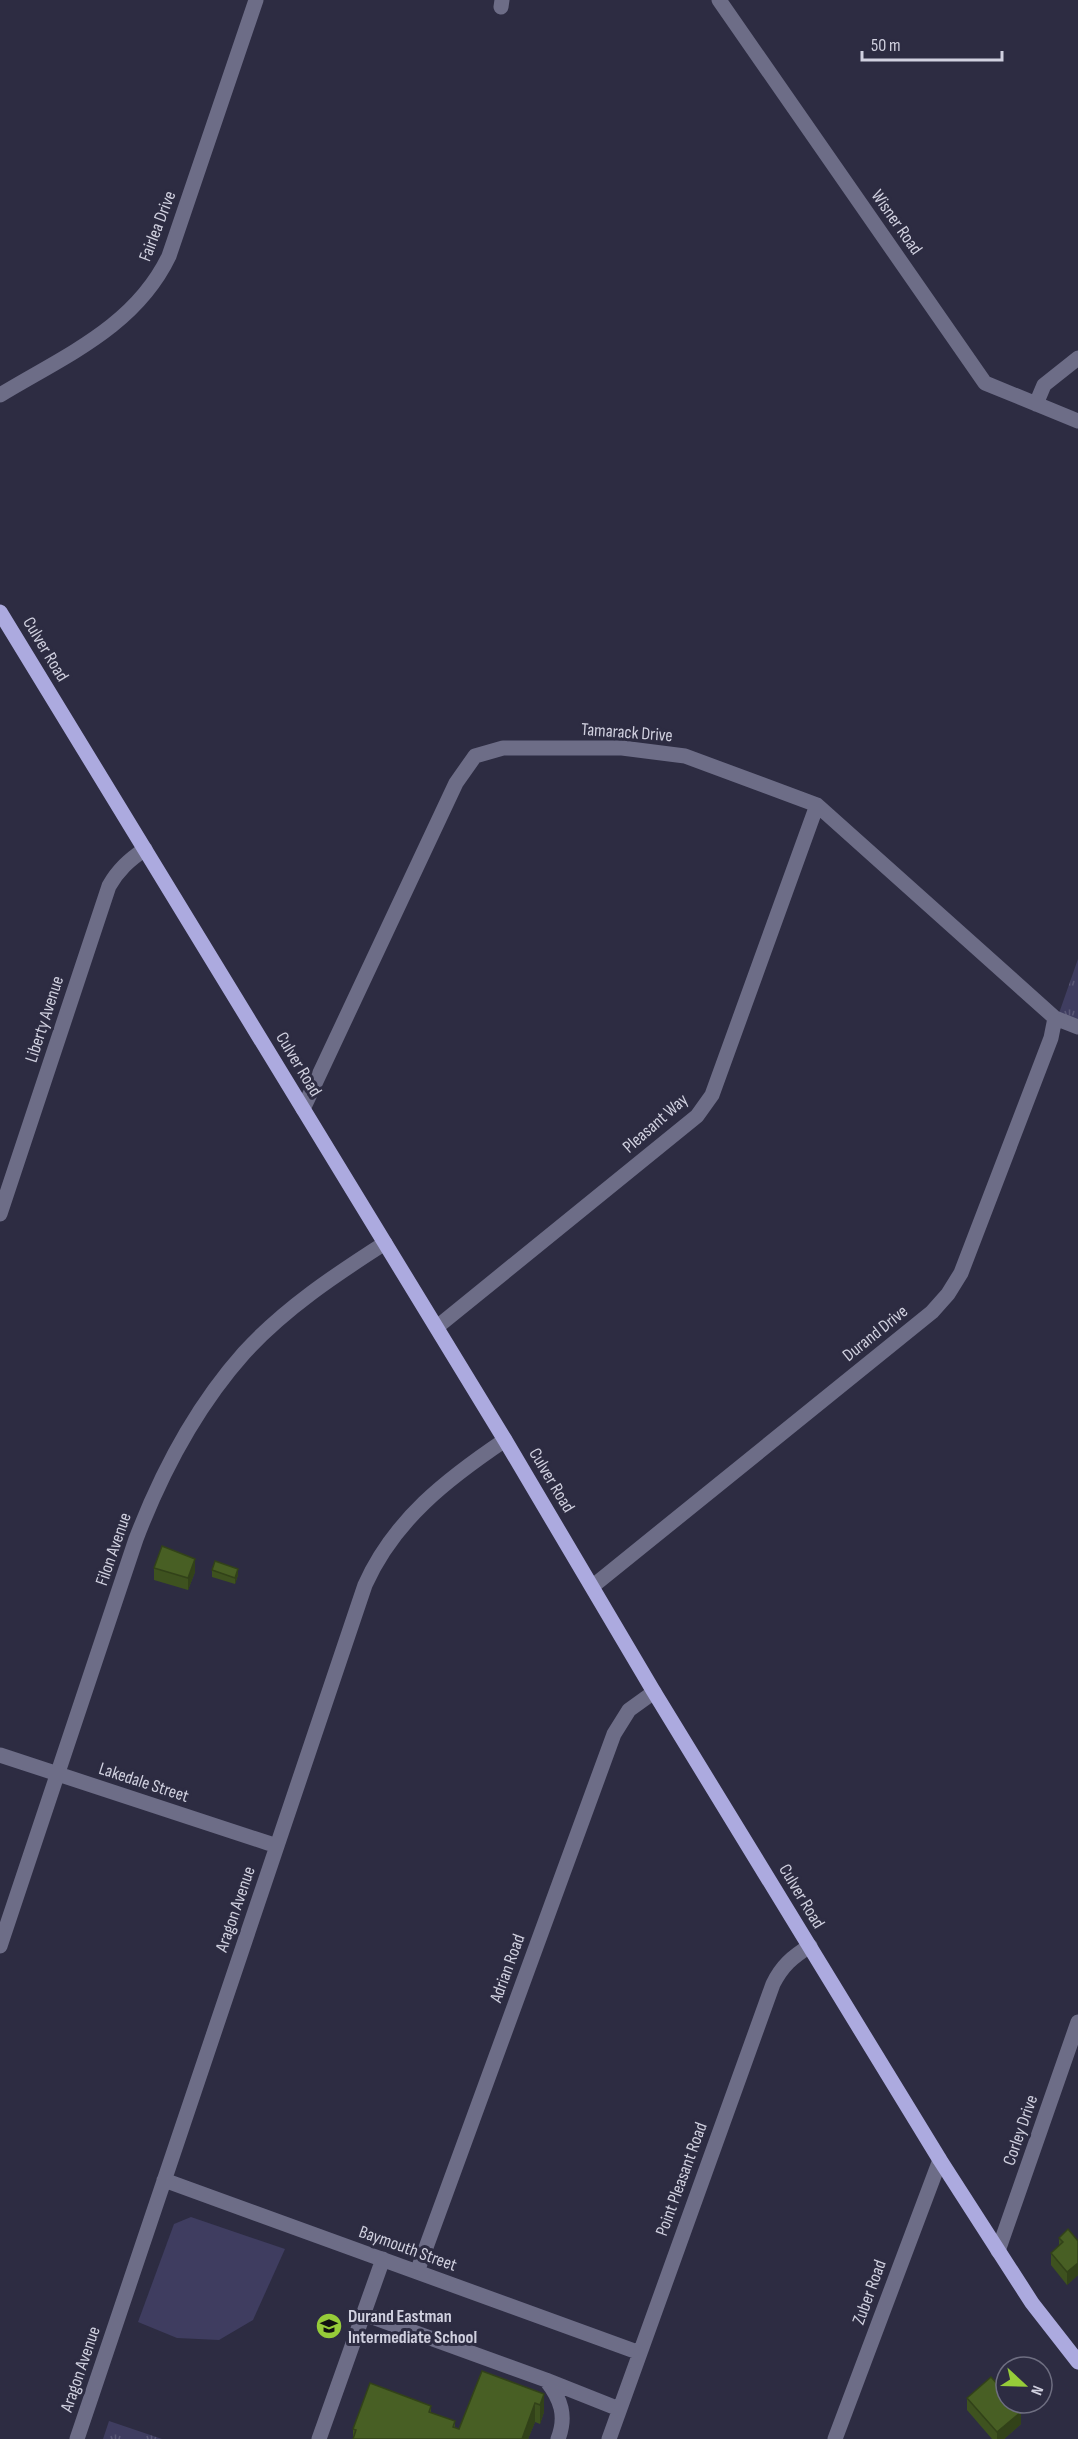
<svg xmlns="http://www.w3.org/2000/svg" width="1078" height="2439" font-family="'Sofia Sans Condensed',sans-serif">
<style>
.grass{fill:url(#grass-tufts)}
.pitch{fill:#3f3d60}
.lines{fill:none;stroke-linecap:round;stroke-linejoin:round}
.minor{stroke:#6d6d87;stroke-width:15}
.major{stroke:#acaadf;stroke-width:15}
.wall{fill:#3e521f}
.shaded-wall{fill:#324219}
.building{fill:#485f24;stroke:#324219;stroke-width:1.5}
.labels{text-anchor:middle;stroke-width:6;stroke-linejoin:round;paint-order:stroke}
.street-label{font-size:18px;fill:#d0d0df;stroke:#2d2c42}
.poi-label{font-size:18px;font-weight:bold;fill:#d0d0df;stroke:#2d2c42;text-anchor:start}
</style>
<defs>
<pattern id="grass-tufts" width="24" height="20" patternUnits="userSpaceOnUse" patternTransform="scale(1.5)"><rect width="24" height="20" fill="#3f3d60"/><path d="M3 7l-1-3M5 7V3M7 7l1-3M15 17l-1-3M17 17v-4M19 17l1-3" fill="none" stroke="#5a5876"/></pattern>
</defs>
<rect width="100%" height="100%" fill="#2d2c42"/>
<path class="grass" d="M1078,959v68l-21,-8z
M109,2421l53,18h-59z"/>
<path class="pitch" d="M191,2217l94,32 -32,71 -34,20 -42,-2 -39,-16 36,-98z"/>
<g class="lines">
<path class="minor" d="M719,0l266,383 93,38
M501,7l1,-7
M0,395c64,-39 135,-68 169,-139l87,-256
M1036,404l8,-19 34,-27
M303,1109l153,-326 19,-27 28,-8h119l63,8 132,49 238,213 23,9
M0,1214l109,-328c9,-16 20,-26 36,-37
M437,1327l260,-211 15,-21 105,-290
M593,1586l339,-274 16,-18 13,-21 90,-235 4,-20
M0,1755l277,91
M0,1946l136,-407c26,-68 59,-131 108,-186 40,-44 91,-78 141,-110
M164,2180l476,173
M998,2251l80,-229
M417,2272l197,-538 15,-24 25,-18
M364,2314l182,66 73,29
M546,2380c15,19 21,36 12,59
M77,2439l288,-854c29,-65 82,-106 140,-145
M319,2439l64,-180
M609,2439l164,-455c9,-18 19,-27 37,-38
M835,2439l105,-279"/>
<path class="major" d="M0,612l505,828 149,252 286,468 92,143 46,59"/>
</g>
<path class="wall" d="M154,1568l41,4 -7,18 -34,-10z
M212,1570l26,5 -3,9 -23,-7z
M1059,2238l19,3v34l-11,10 -16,-20v-12l8,-7z
M482,2371l62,23v18l-4,12 -5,-2 -7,17h-175v-10l17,-46 61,23v7l24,8v6l4,2z
M967,2398l54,26 -17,15h-12l-25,-29z"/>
<path class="shaded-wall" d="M195,1559v13l-7,18v-12z
M238,1569v6l-3,9v-6z
M1078,2263v12l-11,10v-13z
M544,2394v18l-4,12v-19z
M535,2403v19l-7,17h-6z
M1021,2412v12l-17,15h-7v-7z"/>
<path class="building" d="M162,1546l33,13 -7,19 -34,-10z
M215,1561l23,8 -3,9 -23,-8z
M1068,2229l10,12v22l-11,9 -16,-19 12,-11 -4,-4z
M482,2371l62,23 -4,11 -5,-2 -13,36h1h-170l3,-9 -3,-1 17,-46 61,23 -2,6 26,9 -2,6 6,2z
M991,2377l15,17v9h8l7,9 -24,20 -30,-34z"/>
<defs>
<symbol id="school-disc" viewBox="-11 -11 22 22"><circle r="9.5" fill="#96cc39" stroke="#2d2c42"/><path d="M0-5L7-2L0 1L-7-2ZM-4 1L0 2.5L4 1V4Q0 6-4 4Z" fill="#111"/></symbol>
</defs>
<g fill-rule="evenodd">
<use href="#school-disc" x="314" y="2311" width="30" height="30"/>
</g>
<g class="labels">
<g class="street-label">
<text transform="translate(897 222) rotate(55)" y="6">Wisner Road</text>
<text transform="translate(157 226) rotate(-69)" y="6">Fairlea Drive</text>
<text transform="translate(46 649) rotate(59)" y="6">Culver Road</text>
<text transform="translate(627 732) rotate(4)" y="6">Tamarack Drive</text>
<text transform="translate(44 1019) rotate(-72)" y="6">Liberty Avenue</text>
<text transform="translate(299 1064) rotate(59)" y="6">Culver Road</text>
<text transform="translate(655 1123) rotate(-41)" y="6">Pleasant Way</text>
<text transform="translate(875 1333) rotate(-39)" y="6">Durand Drive</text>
<text transform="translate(552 1480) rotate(59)" y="6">Culver Road</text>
<text transform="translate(113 1549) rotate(-71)" y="6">Filon Avenue</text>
<text transform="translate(144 1782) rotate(18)" y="6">Lakedale Street</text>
<text transform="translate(802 1896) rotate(59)" y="6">Culver Road</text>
<text transform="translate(235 1909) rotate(-71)" y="6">Aragon Avenue</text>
<text transform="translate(507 1968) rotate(-70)" y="6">Adrian Road</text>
<text transform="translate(1020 2130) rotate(-71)" y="6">Corley Drive</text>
<text transform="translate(681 2179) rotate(-70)" y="6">Point Pleasant Road</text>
<text transform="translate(408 2248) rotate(20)" y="6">Baymouth Street</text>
<text transform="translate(869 2292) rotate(-70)" y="6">Zuber Road</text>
<text transform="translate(80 2369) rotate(-71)" y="6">Aragon Avenue</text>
</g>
<g class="poi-label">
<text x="348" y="2322">Durand Eastman<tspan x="348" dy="21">Intermediate School</tspan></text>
</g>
</g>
<g transform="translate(1024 2385) rotate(112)"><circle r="28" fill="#2d2c42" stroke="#6e6e81" stroke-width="1.5"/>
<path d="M0-4.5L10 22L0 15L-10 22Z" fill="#96cc39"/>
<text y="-9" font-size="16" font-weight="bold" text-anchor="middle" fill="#d0d0df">N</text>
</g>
<path d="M862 51v9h140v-9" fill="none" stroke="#d0d0df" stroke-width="3"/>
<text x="871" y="51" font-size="18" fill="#d0d0df" stroke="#2d2c42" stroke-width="4.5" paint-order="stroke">50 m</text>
</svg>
